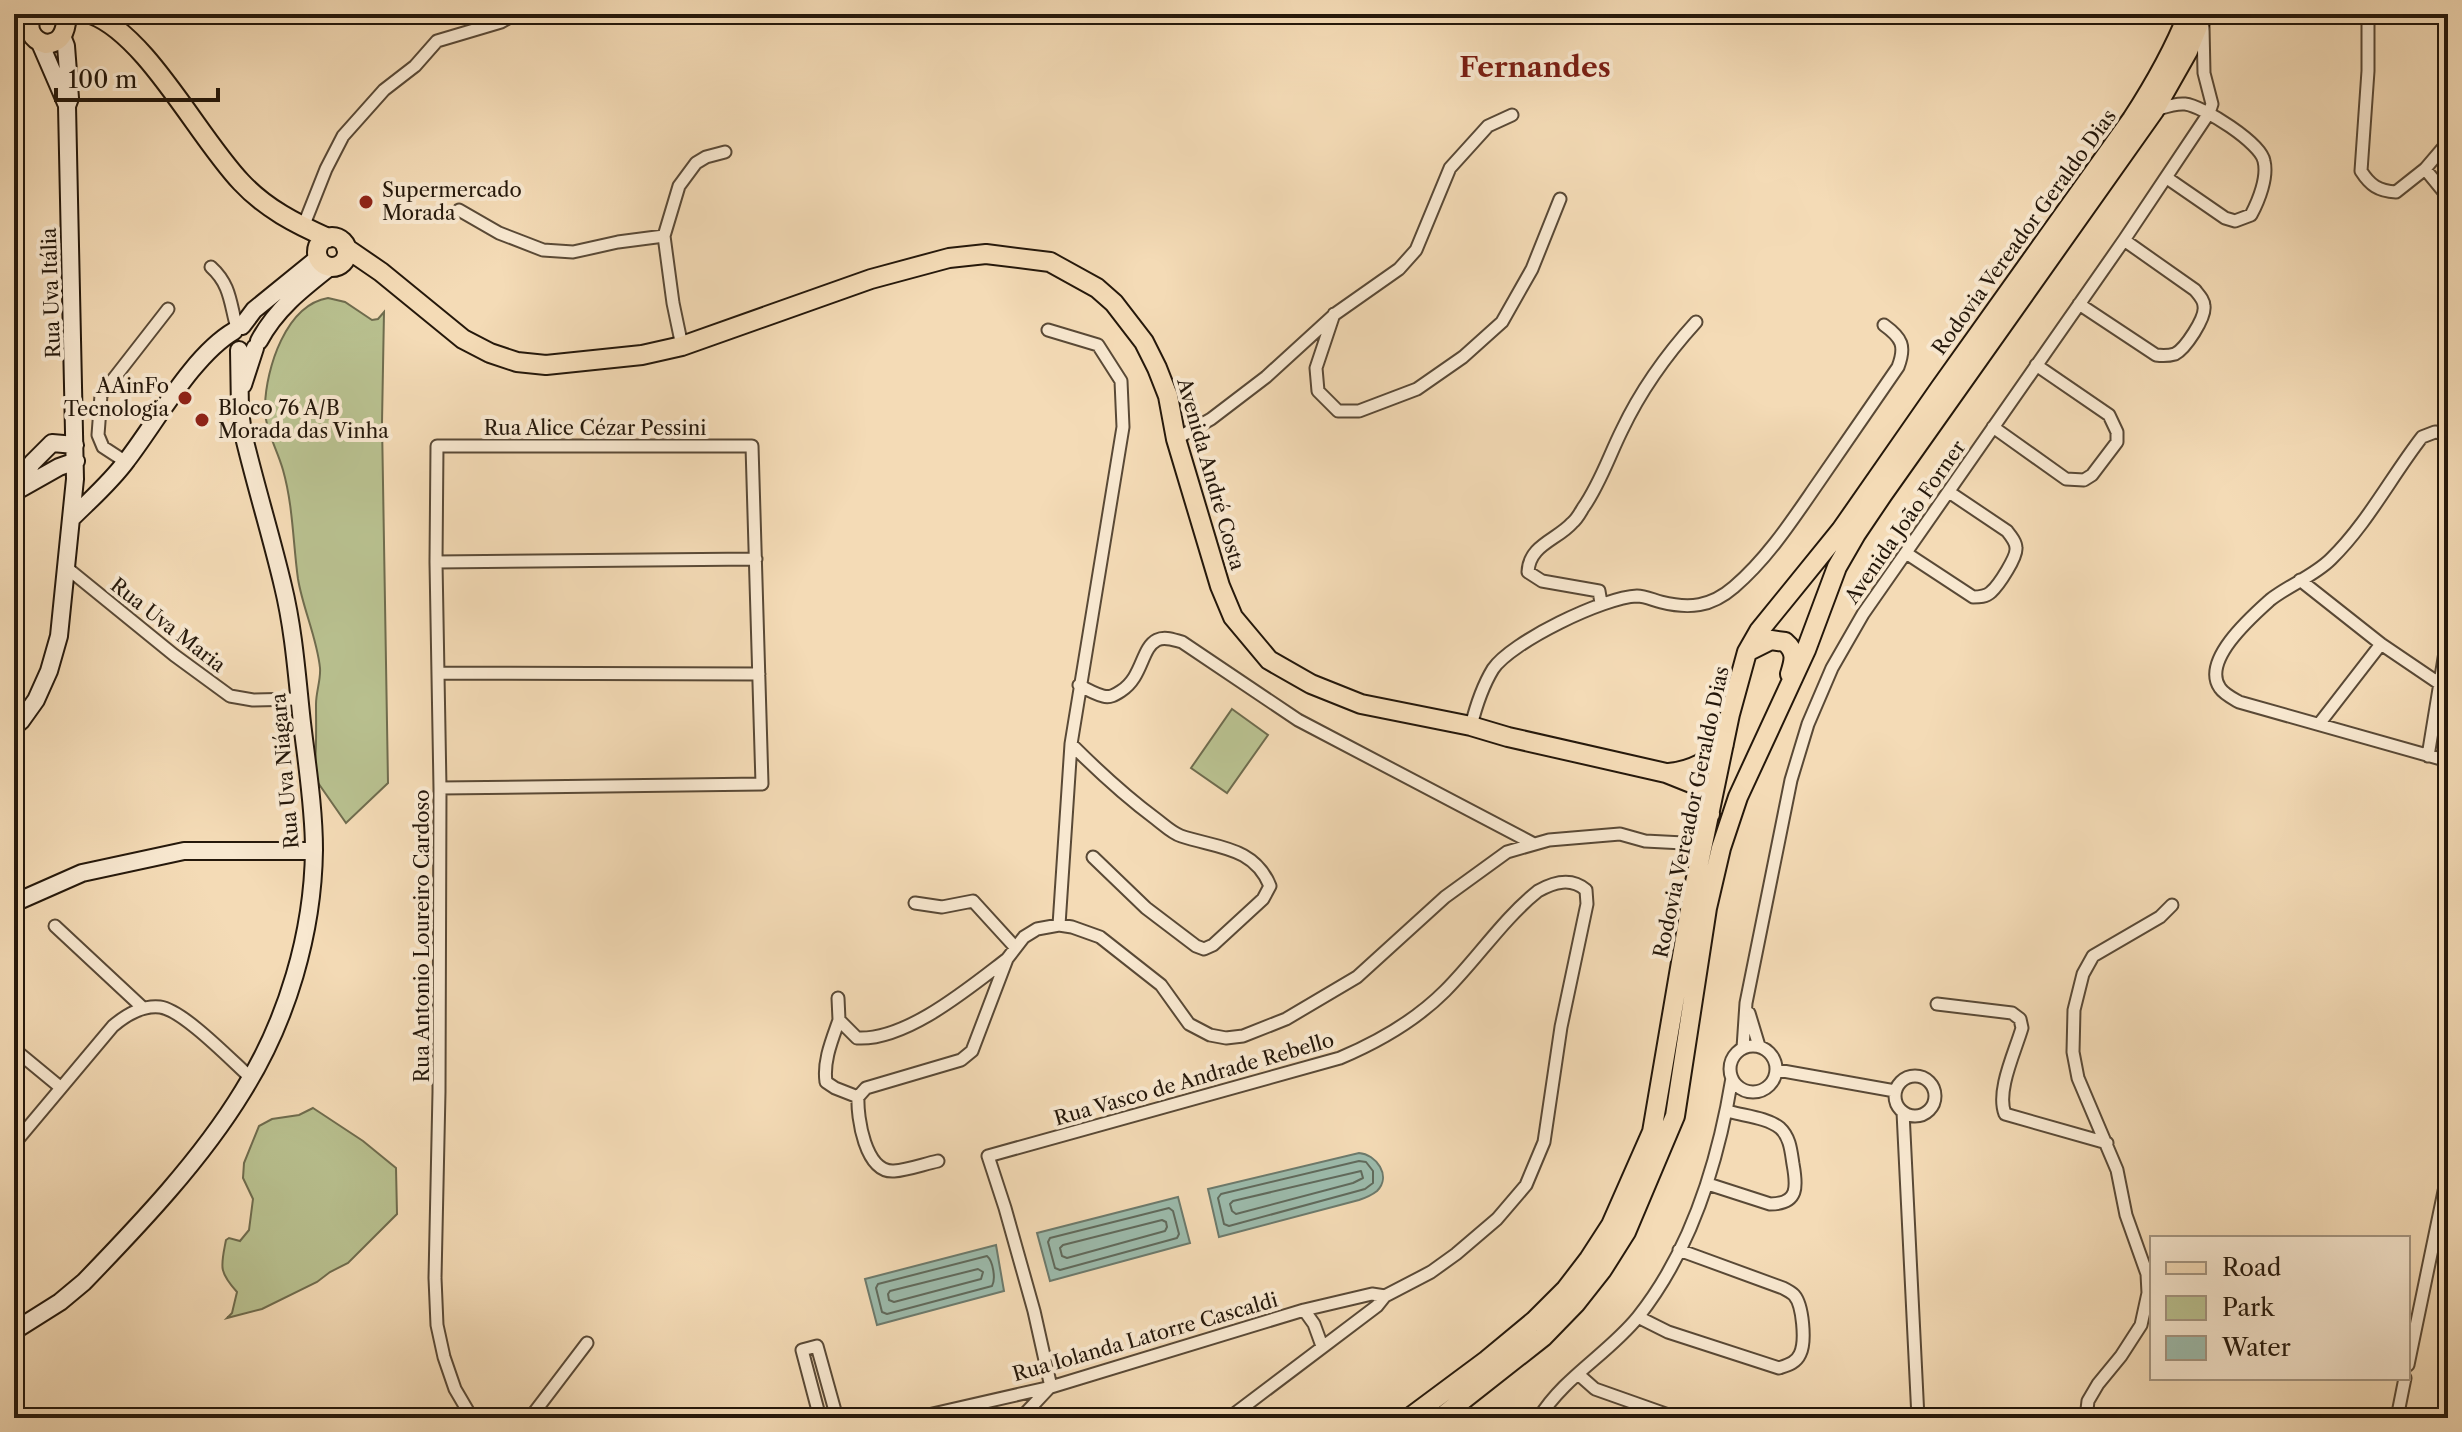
<svg xmlns="http://www.w3.org/2000/svg" width="2462" height="1432" font-family="'Libre Caslon Text',serif">
<style>
.green{fill:#b9c190;stroke:#6f6c4e;stroke-width:2}
.water{fill:#9cbbac;stroke:#6c7a6c;stroke-width:2}
.lines{fill:none;stroke-linecap:round;stroke-linejoin:round}
.shore{stroke:#606a5c;stroke-width:2}
.street-casing{stroke:#594936;stroke-width:15}
.secondary-casing{stroke:#25180b;stroke-width:20}
.primary-casing{stroke:#25180b;stroke-width:22}
.street{stroke:#f8e8d0;stroke-width:11}
.secondary{stroke:#f8e8d0;stroke-width:16}
.primary{stroke:#f4dbb6;stroke-width:18}
.poi-dot{fill:#8f2418;stroke:#f8e8d0;stroke-width:3}
.labels{text-anchor:middle;stroke-width:8;stroke-linejoin:round;paint-order:stroke}
.poi-label{font-size:20px;fill:#25180b;stroke:#f8e8d0;text-anchor:start}
.street-label{font-size:20px;fill:#25180b;stroke:#f8e8d0}
.district-label{font-size:28px;font-weight:bold;fill:#7a1f14;stroke:#f8e8d0}
</style>
<rect width="100%" height="100%" fill="#f4dbb6"/>
<filter id="stains"><feTurbulence type="fractalNoise" baseFrequency=".0025" numOctaves="4"/><feColorMatrix values="0 0 0 0 .2 0 0 0 0 .09 0 0 0 0 .02 0 0 0 .5 -.17"/></filter>
<radialGradient id="worn" r=".72"><stop offset=".6" stop-color="#630" stop-opacity="0"/><stop offset="1" stop-color="#630" stop-opacity=".3"/></radialGradient>
<path class="green" d="M328,298l17,4 27,18 6,-1 6,-7 -2,111 6,360 -42,40 -32,-46c3,-26 2,-47 2,-73 0,-12 5,-25 4,-36 -3,-30 -17,-59 -22,-89 -5,-36 -5,-74 -15,-109 -6,-22 -19,-41 -18,-64 1,-38 21,-101 63,-108z
M1232,709l36,26 -41,58 -36,-25z
M313,1108l50,33 33,27 1,46 -49,49 -18,9 -13,10 -55,27 -35,9 5,-5 5,-21c-19,-21 -16,-26 -11,-52l3,-2 11,3 9,-11 4,-31 -10,-21 1,-15 15,-37 13,-7 27,-4z"/>
<path class="water" d="M1359,1153c17,1 33,23 18,38 -5,4 -12,7 -18,9l-140,37 -11,-48z
M1178,1197l12,46 -140,38 -13,-48z
M996,1245l8,46 -127,34 -12,-46z"/>
<g class="lines">
<path class="shore" d="M1359,1161l7,1 7,9v12l-8,6 -136,37 -5,-2 -6,-26 3,-4z
M1361,1171l2,7 -10,5 -117,31 -4,-3 -2,-7 3,-3z
M1169,1208l4,3 6,23 -2,4 -117,32 -5,-2 -7,-26 2,-4z
M1162,1220l4,2 1,5 -2,4 -98,27 -5,-2 -2,-8 3,-3z
M987,1256c6,5 9,23 5,30l-105,28 -5,-2 -6,-24 2,-4z
M978,1269l5,3 -2,7 -87,23 -5,-2 -1,-6 2,-3z"/>
<defs>
<path id="street" d="M2368,14v57l-7,100c9,14 17,20 35,21l29,-23 23,-27
M2155,110c10,-3 20,-7 30,-6 18,2 76,39 79,57 4,16 -5,39 -13,54l-16,6 -10,-3 -58,-40
M2425,169l23,28
M459,210l40,23 44,17 30,2 45,-10 46,-6
M303,227l23,-58 17,-33 41,-46 31,-24 22,-25 64,-19 14,-8
M211,267c20,18 19,37 26,61
M2079,304l77,51c7,1 12,1 19,-1 10,-5 31,-36 29,-48 0,-6 -5,-11 -9,-16l-71,-50
M1334,314l-18,54 2,23 20,20h21l58,-22 46,-32 39,-35 30,-53 28,-70
M1048,330l50,15 23,36 2,46 -52,317 -12,181
M682,346l-9,-43 -9,-67 15,-50 17,-23 10,-6 19,-5
M1993,427l73,52 18,1 8,-5 25,-33v-10l-8,-17 -73,-50
M2448,434l-13,-2 -13,5c-31,40 -55,87 -91,122 -17,17 -42,26 -61,41 -19,17 -69,61 -50,88 4,6 12,10 19,14l209,59
M1176,439l35,-20 55,-42 69,-63 64,-45 17,-19 34,-82 38,-42 24,-11
M126,462l-23,-15 -5,-12 3,-40 67,-86
M1906,553l67,44c6,0 13,0 18,-5 8,-7 26,-35 25,-44 0,-6 -5,-12 -9,-17l-58,-39
M436,562l320,-3
M67,568l107,87 56,41 23,4 46,-1
M2300,580l81,64 59,40
M1601,603l-2,-12 -57,-10 -14,-9c1,-27 29,-32 44,-49 5,-4 8,-10 11,-15 17,-24 26,-52 39,-78 19,-40 44,-75 74,-108
M439,673l320,1
M1079,685c7,4 16,9 24,11 7,2 12,-1 18,-5 22,-14 20,-43 36,-51 8,-4 17,0 25,2l116,78 236,124
M2319,724l62,-80
M1471,726c5,-20 11,-39 22,-57 18,-27 111,-72 144,-73 8,0 16,4 24,6 28,7 50,5 73,-15 34,-29 59,-68 84,-104 27,-39 53,-77 80,-116 8,-21 4,-29 -14,-42
M1071,744c27,27 54,52 85,75 8,6 16,14 25,17 35,12 73,10 89,50l-7,13 -50,46 -9,4 -8,-3 -50,-38 -53,-51
M2428,756l20,-122
M440,788l322,-4 -10,-338h-315l-1,116 4,226 -1,304 -4,186 2,47 7,32 11,32 17,29
M915,903l27,4 31,-6 42,46
M55,926l88,82
M838,998l1,22 18,18c49,3 112,-50 150,-79
M1937,1004l75,9 8,6 2,9c-7,24 -26,63 -17,86l102,29
M1749,1013l10,33
M839,1020c-7,20 -16,41 -13,62l9,6 23,9
M1730 1069a23 23 0 1 1 46 0a23 23 0 1 1-46 0Z
M1743,1048l3,-45 45,-223 17,-56 24,-56 31,-54 261,-374 85,-127 3,-9 -8,-31 -1,-46
M14,1049l46,38
M1777,1070l118,21
M1895 1096a20 20 0 1 1 40 0a20 20 0 1 1-40 0Z
M1903,1112l15,306
M14,1144l99,-118c13,-11 29,-21 47,-19 23,3 71,53 90,70
M938,1161c-14,3 -30,9 -44,10 -29,2 -37,-54 -36,-74l8,-9 95,-28 11,-9 35,-92 17,-22 13,-8 22,-4 13,2 28,10 61,48 28,39 21,11 16,3 17,-2 43,-17 71,-42 88,-80 62,-45 42,-12 71,-6 25,7 58,3
M1708,1184l62,20c29,0 27,-18 23,-40 -2,-13 -3,-27 -13,-36 -12,-10 -34,-12 -49,-16
M1304,1310l10,14 8,22
M1638,1317l30,15 111,36c9,-3 17,-5 21,-14 6,-12 3,-49 -6,-59 -3,-3 -7,-5 -11,-7l-104,-38
M2408,1365l40,-193
M1578,1374l17,15 82,29
M1051,1387l-17,-76 -29,-103 -17,-52 352,-98c38,-16 75,-37 105,-67 32,-32 58,-72 93,-100 16,-9 33,-14 48,-1l1,14 -26,123 -17,115 -18,43 -29,34 -41,35 -25,18 -46,24 -8,10 -148,112
M530,1418l57,-75
M675,1418v-1
M820,1418l-18,-68 15,-4 20,72
M915,1418l136,-31 253,-77 68,-16 13,2
M1021,1418l29,-31
M1539,1418c25,-41 69,-64 99,-101 54,-68 80,-154 94,-239
M2086,1418l2,-17 10,-17 23,-28 20,-31 7,-32 -1,-19 -21,-59 -9,-45 -39,-92 -5,-26 1,-42 9,-36 10,-18 67,-39 12,-12
M2397,1418l8,-40"/>
<path id="secondary" d="M40,43l26,60
M242,326l12,-16 64,-52
M259,341c17,-32 43,-52 71,-74
M243,385l12,-37
M20,489l39,-22 17,-6
M14,497l18,-34 20,-20 23,2
M71,519c19,-19 40,-37 56,-59 30,-39 66,-105 107,-129
M14,727l7,-6 15,-21 13,-29 10,-35 16,-157 -8,-373 3,-8 -4,-52 -4,-10
M14,903l68,-30 102,-22h130
M14,1331l46,-29 24,-20c56,-58 117,-122 159,-191 44,-70 70,-158 71,-241 0,-42 -7,-85 -12,-127 -5,-45 -8,-92 -19,-137 -12,-51 -28,-102 -40,-153l-3,-22 -1,-61"/>
<path id="primary" d="M33,14c-8,13 -2,26 13,30 13,-1 18,-8 20,-21l-5,-9
M91,14c56,21 107,123 150,168 24,26 55,42 87,56
M317 252a15 15 0 1 1 30 0a15 15 0 1 1-30 0Z
M346,248l35,24 82,67 27,14 27,9 29,3 96,-10 40,-9 189,-67 78,-21 37,-4 64,8 47,26 17,15 30,39 13,26 11,28 8,43 44,147 13,31 36,43 42,24 50,20 110,22 37,11 158,36 30,12 5,5 9,24
M1747,652l24,-12 14,2c12,10 9,19 5,32
M1669,773c24,-3 39,-11 55,-29
M1409,1418l78,-58 47,-39 32,-32 23,-30 22,-34 41,-93 41,-240 37,-178 17,-62 12,-21 82,-101 99,-142 192,-269c22,-34 41,-67 56,-105
M1440,1418l103,-81 33,-34 26,-33 24,-38 49,-116 32,-208 14,-60 17,-51 68,-147 31,-83 19,-33 27,-40 271,-383 34,-60 15,-37"/>
</defs>
<use href="#street" class="street-casing"/>
<use href="#secondary" class="secondary-casing"/>
<use href="#primary" class="primary-casing"/>
<use href="#street" class="street"/>
<use href="#secondary" class="secondary"/>
<use href="#primary" class="primary"/>
</g>
<g class="poi-dot">
<circle cx="366" cy="202" r="8"/>
<circle cx="185" cy="398" r="8"/>
<circle cx="202" cy="420" r="8"/>
</g>
<g class="labels">
<g class="poi-label">
<text x="382" y="197">Supermercado<tspan x="382" dy="23">Morada</tspan></text>
<text x="169" y="393" text-anchor="end">AAinFo<tspan x="169" dy="23">Tecnologia</tspan></text>
<text x="218" y="415">Bloco 76 A/B<tspan x="218" dy="23">Morada das Vinha</tspan></text>
</g>
<g class="street-label">
<text transform="translate(2024 232) rotate(-54)" y="7">Rodovia Vereador Geraldo Dias</text>
<text transform="translate(51 293) rotate(-92)" y="7">Rua Uva Itália</text>
<text x="595" y="435">Rua Alice Cézar Pessini</text>
<text transform="translate(1211 474) rotate(74)" y="7">Avenida André Costa</text>
<text transform="translate(1905 522) rotate(-55)" y="7">Avenida João Forner</text>
<text transform="translate(168 625) rotate(38)" y="7">Rua Uva Maria</text>
<text transform="translate(285 771) rotate(-95)" y="7">Rua Uva Niágara</text>
<text transform="translate(1691 812) rotate(-78)" y="7">Rodovia Vereador Geraldo Dias</text>
<text transform="translate(422 936) rotate(-90)" y="7">Rua Antonio Loureiro Cardoso</text>
<text transform="translate(1194 1079) rotate(-16)" y="7">Rua Vasco de Andrade Rebello</text>
<text transform="translate(1145 1337) rotate(-16)" y="7">Rua Iolanda Latorre Cascaldi</text>
</g>
<g class="district-label">
<text x="1535" y="77">Fernandes</text>
</g>
</g>
<rect width="2462" height="1432" fill="none" stroke="#f4dbb6" stroke-width="48"/>
<rect x="16" y="16" width="2430" height="1400" fill="none" stroke="#25180b" stroke-width="4"/>
<rect x="24" y="24" width="2414" height="1384" fill="none" stroke="#25180b" stroke-width="2"/>
<rect x="2150" y="1236" width="260" height="144" fill="#f8e8d0" stroke="#a49581" stroke-width="2"/>
<rect x="2166" y="1262" width="40" height="12" fill="#f4dbb6" stroke="#a49581" stroke-width="2"/>
<text x="2222" y="1276" font-size="24" fill="#25180b">Road</text>
<rect x="2166" y="1296" width="40" height="24" fill="#b9c190" stroke="#a49581" stroke-width="2"/>
<text x="2222" y="1316" font-size="24" fill="#25180b">Park</text>
<rect x="2166" y="1336" width="40" height="24" fill="#9cbbac" stroke="#a49581" stroke-width="2"/>
<text x="2222" y="1356" font-size="24" fill="#25180b">Water</text>
<path d="M56 88v12h162v-12" fill="none" stroke="#25180b" stroke-width="4"/>
<text x="68" y="88" font-size="24" fill="#25180b" stroke="#f8e8d0" stroke-width="6" paint-order="stroke">100 m</text>
<rect width="100%" height="100%" filter="url(#stains)"/>
<rect width="100%" height="100%" fill="url(#worn)"/>
</svg>
